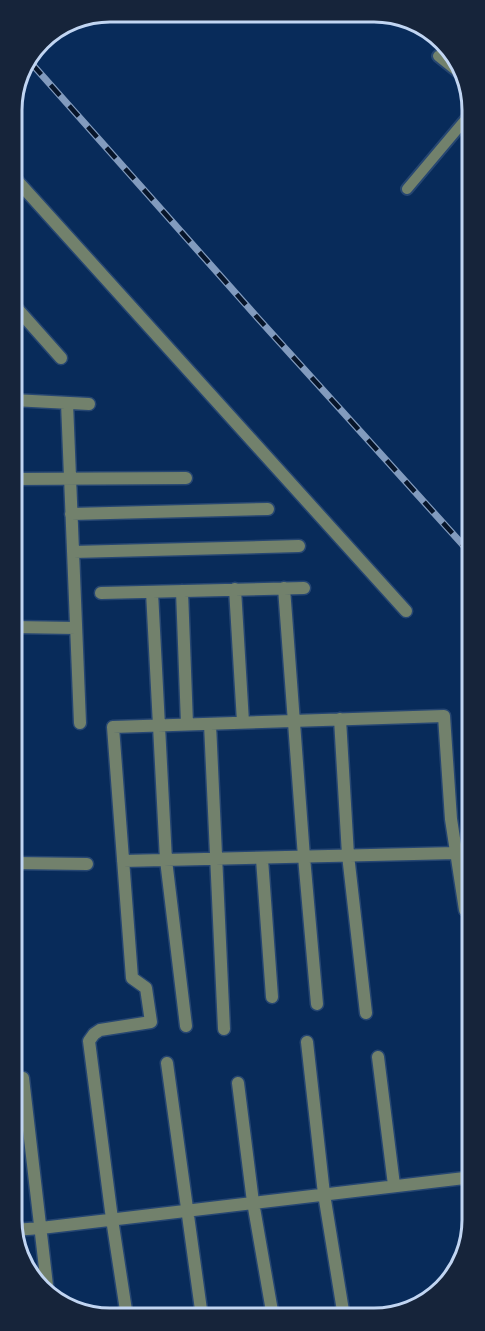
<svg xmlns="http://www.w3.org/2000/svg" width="485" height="1331" font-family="Jost,sans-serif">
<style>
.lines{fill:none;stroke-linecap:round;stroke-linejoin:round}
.lane-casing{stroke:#264672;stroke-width:14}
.street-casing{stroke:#264672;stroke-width:15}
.lane{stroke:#72816c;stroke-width:10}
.street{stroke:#72816c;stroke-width:12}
.rail-casing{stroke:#829bbe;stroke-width:7}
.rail{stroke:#07152a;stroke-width:4.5;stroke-dasharray:14;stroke-linecap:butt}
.rim{fill:none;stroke:#c1d5f2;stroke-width:3}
</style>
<rect width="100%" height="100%" fill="#082b5a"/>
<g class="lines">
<defs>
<path id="lane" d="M438,56l25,20
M407,189l64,-76
M469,280l2,-3"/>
<path id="street" d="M12,175l394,436
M13,304l48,54
M13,400l76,4
M67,403l13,320
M13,479l173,-1
M71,514l197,-5
M73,552l226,-6
M284,588l20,269 13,147
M235,589l8,133
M182,591l5,133
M152,592l14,268 20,166
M101,593l203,-5
M13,627l63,1
M340,719l8,136 18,158
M210,724l14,305
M262,859l10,138
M123,861l333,-8
M13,863l74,1
M307,1042l17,152 20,123
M378,1057l16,128
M167,1063l35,254
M23,1078l25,216
M238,1083l15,119 20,115
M14,1230l27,-2 432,-51
M127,1317l-15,-98 -23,-178 5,-7 6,-4 51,-8 -5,-34 -14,-10 -19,-251 331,-11 7,103 14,91"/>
</defs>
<use href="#lane" class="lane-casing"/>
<use href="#street" class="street-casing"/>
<use href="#lane" class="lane"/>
<use href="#street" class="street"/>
<defs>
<path id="rail" d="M32,64l224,252 216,239"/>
</defs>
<use href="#rail" class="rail-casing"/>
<use href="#rail" class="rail"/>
</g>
<path d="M0 0H485V1331H0ZM110 22H374A88 88 0 0 1 462 110V1220A88 88 0 0 1 374 1308H110A88 88 0 0 1 22 1220V110A88 88 0 0 1 110 22Z" fill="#16243a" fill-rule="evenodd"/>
<path class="rim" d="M110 22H374A88 88 0 0 1 462 110V1220A88 88 0 0 1 374 1308H110A88 88 0 0 1 22 1220V110A88 88 0 0 1 110 22Z"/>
</svg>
